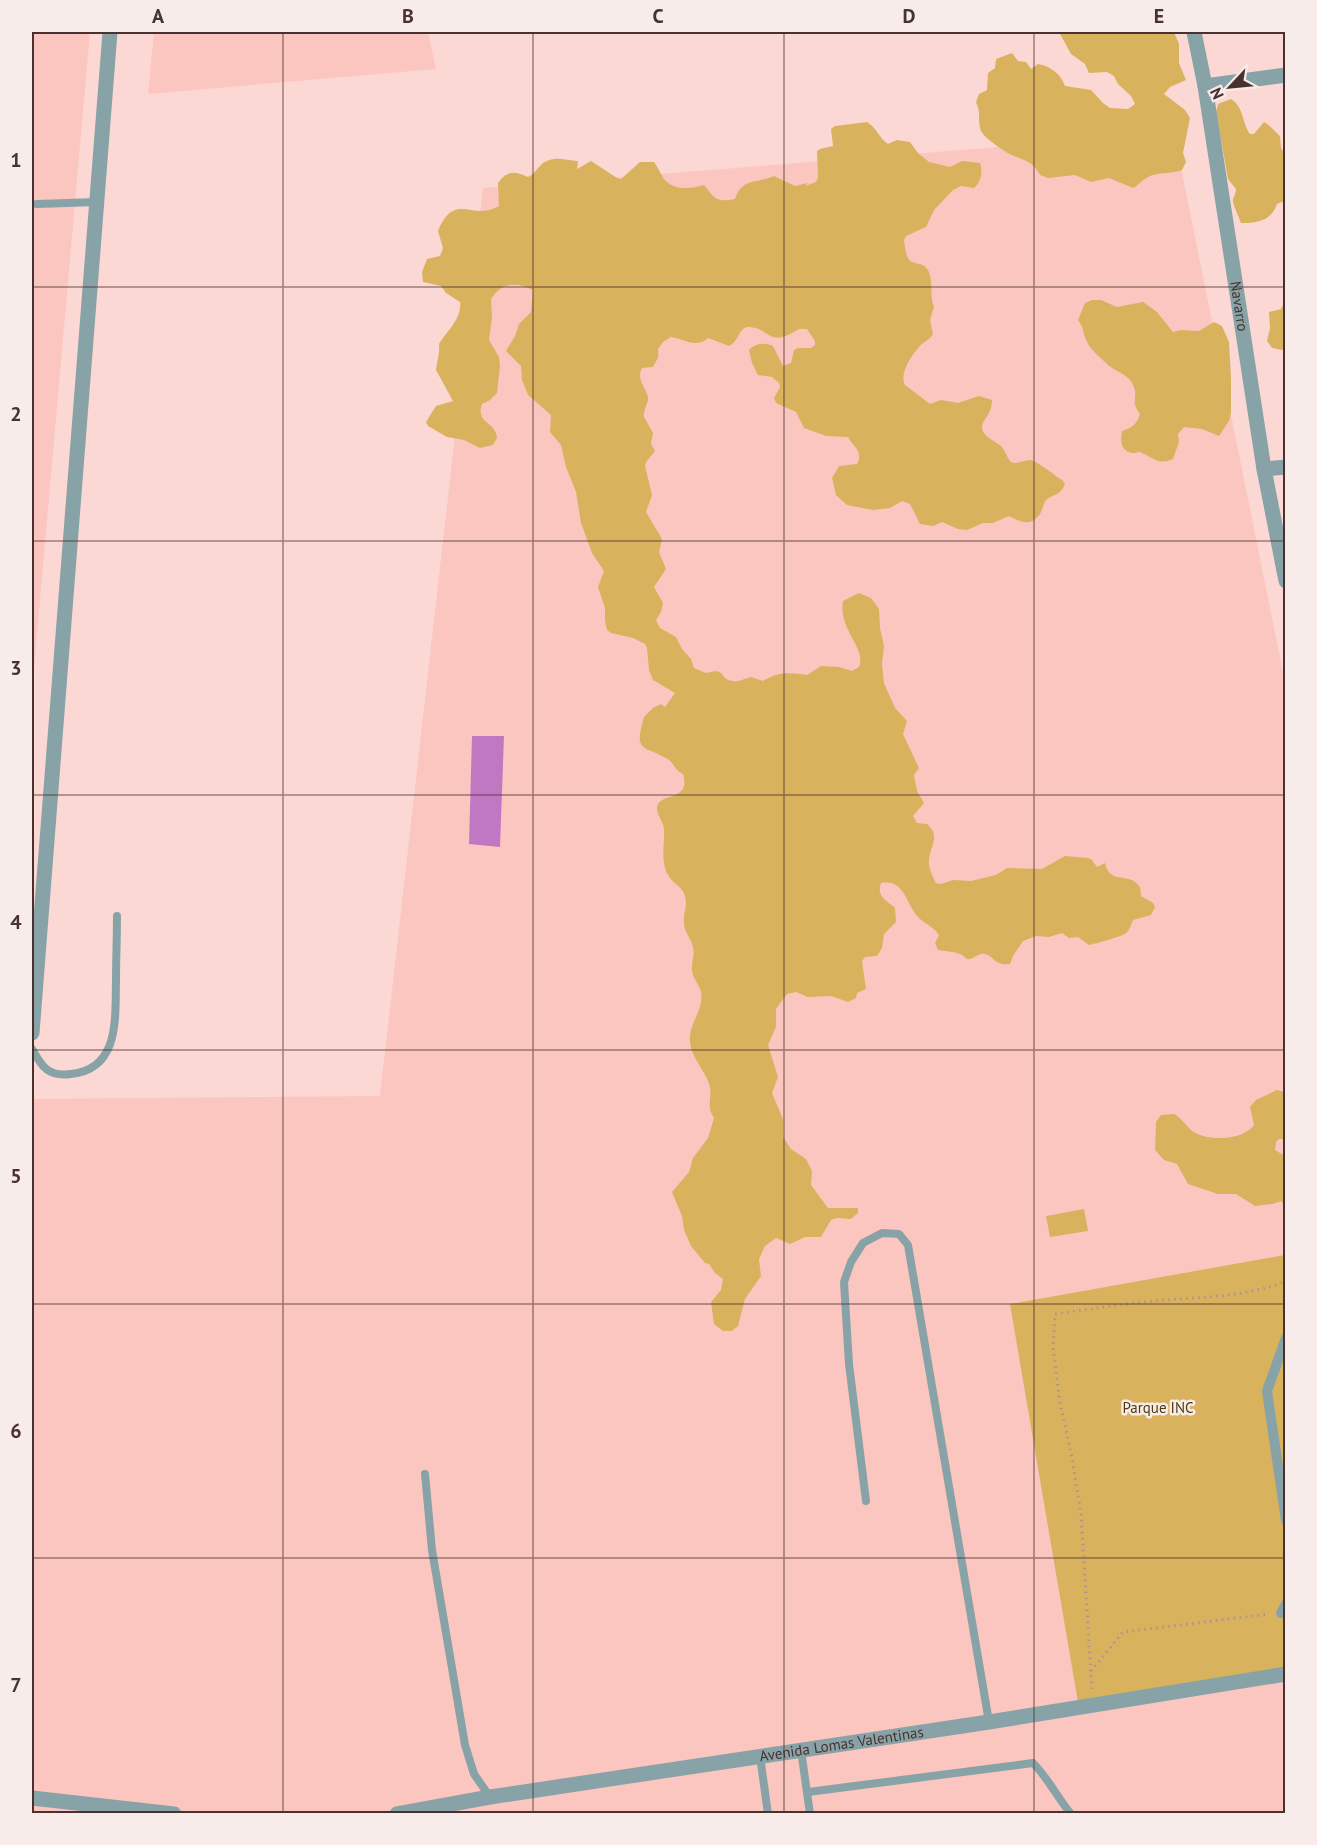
<svg xmlns="http://www.w3.org/2000/svg" width="1317" height="1845" font-family="'PT Sans',sans-serif">
<style>
.built{fill:#fcc6c0}
.green{fill:#d9b25d}
.water{fill:#c078c3}
.lines{fill:none;stroke-linecap:round;stroke-linejoin:round}
.path{stroke:#b1928f;stroke-width:3;stroke-dasharray:1.5 4.5;stroke-linecap:butt}
.service{stroke:#88a3a7;stroke-width:8}
.pedestrian{stroke:#88a3a7;stroke-width:10}
.minor{stroke:#88a3a7;stroke-width:15}
.tertiary{stroke:#88a3a7;stroke-width:15}
.grid{fill:none;stroke:#48312e;stroke-width:1.5;stroke-opacity:0.55}
.labels{text-anchor:middle;stroke-width:5;stroke-linejoin:round;paint-order:stroke}
.street-label{font-size:15px;fill:#48312e;stroke:#f8ecea}
.park-label{font-size:15px;fill:#4d3a0d;stroke:#f8ecea}
.neatline{fill:none;stroke:#48312e;stroke-width:2}
.grid-label{font-size:20px;text-anchor:middle;font-weight:bold;fill:#48312e}
</style>
<rect width="100%" height="100%" fill="#fcd8d4"/>
<path class="built" d="M32,32h58l-58,659z
M154,32h274l8,37 -288,25z
M1174,133l111,549v1131h-1253v-714l348,-3 103,-908z"/>
<path class="green" d="M1059,32h115l5,12v19l7,17 -16,7 -6,7 21,16 5,8 -7,35 3,9 -4,8c-10,4 -20,2 -29,5 -8,2 -13,9 -20,13l-24,-10 -18,4 -16,-7 -27,3 -8,-3c-7,-13 -13,-14 -26,-19 -8,-3 -26,-16 -31,-22 -7,-9 -1,-21 -7,-32l3,-8 8,-4 1,-17 7,-5 1,-9 16,-6 6,8 8,1 5,7 7,-5c12,2 23,10 27,22l26,4 12,13 7,5 18,1 7,-5 -4,-8 -13,-12 -4,-8 -7,-4 -18,1 -4,-9 -14,-10z
M1231,99c13,8 11,24 19,35h4l10,-12c6,3 10,9 16,14l1,12 4,6v47l-8,3c-6,17 -19,19 -36,19 -2,-6 -9,-20 -8,-24 1,-3 3,-6 3,-10l-8,-10 -12,-67 2,-8z
M867,122c10,6 12,16 21,22l9,-4 13,2 8,11 11,9 21,5 12,-6 18,2c3,9 1,19 -6,25l-13,-2 -8,4 -19,20 -8,17 -20,9 -2,4c1,5 1,13 4,18 4,8 15,3 20,12 6,11 1,26 6,37l-4,13 3,14c-4,7 -9,7 -14,13 -8,9 -20,27 -14,38l25,19 11,-4 17,3 21,-7 13,4c0,14 -9,19 -10,26 -1,10 13,15 19,20 4,4 6,12 10,16 6,3 13,-2 19,-2 7,1 24,15 32,20l3,4c-4,11 -11,10 -19,16 -3,4 -3,9 -6,14 -9,13 -20,8 -31,2l-16,7h-10l-16,7 -9,-1 -16,-7 -9,4 -13,-2 -10,-20 -8,-3 -12,7 -17,2 -26,-5 -11,-10 -4,-17 7,-12 18,-2c7,-13 -4,-17 -9,-27l-22,-1 -22,-8 -8,-16 -20,-9 -2,-5 6,-11 -1,-4 -7,-6 -14,-2 -6,-12 -3,-13c6,-7 16,-8 24,-4l10,20 8,-3 3,-13 4,-2h13l4,-3v-4l-8,-12h-8c-33,21 -28,-3 -53,-2 -8,4 -8,15 -17,19l-21,-8c-13,11 -23,1 -37,-1l-8,5 -5,7c1,11 -1,9 -5,18l-11,1c-6,12 3,17 6,29 1,6 -5,12 -4,20l9,16 -2,11 4,7 -9,11 -1,4 7,29 -6,17 16,27 -3,13 7,17 -12,18 9,16 -2,9 -5,8 4,8 16,9 6,12 9,10 3,9 12,5c21,-6 12,5 26,8 6,2 13,-3 19,-4l12,4c18,-10 25,-8 44,-6l14,-9 18,1 13,4 7,-4c8,-19 -21,-37 -16,-66l16,-8 12,5 8,11 1,19 4,18 -2,18 2,19 11,25 12,13 -4,13 16,34 -5,7 3,16 7,12 -11,13 4,7 10,1c14,12 3,22 2,36 -1,7 4,17 7,23l5,1 12,-4 18,1 25,-6 11,-7 35,1 23,-13 22,2 4,1 6,8 8,-4c4,22 25,9 34,23 2,3 2,7 2,10l12,7 2,4 -4,8 -18,5c-2,4 -3,10 -7,13 -2,3 -32,11 -37,12l-11,-8 -9,1 -7,-5 -13,4 -13,-1 -13,5 -10,15 -3,8c-18,2 -15,-9 -26,-10 -5,-1 -9,4 -14,5 -6,0 -4,-2 -8,-4 -5,-3 -17,-4 -24,-5l-3,-7 4,-8c-6,-9 -16,-12 -22,-19 -12,-15 -13,-37 -36,-33 -5,14 6,17 14,25l1,14 -12,12 -2,14 -5,8 -12,1 -3,4 4,28 -9,4 -1,5 -8,4 -17,-6 -23,1 -12,-5 -9,2 -11,15v18l-8,18 10,32 -6,16 11,26v18l8,12 15,10 6,12 -1,14 17,23h30v5l-7,6 -14,-1 -6,2 -10,17h-16l-15,7 -14,-6 -11,8 -6,13 2,17 -16,23 -7,27 -6,5h-9l-9,-7 -3,-22 10,-12 2,-11 -8,-6 -6,-9 -4,-1 -14,-17 -7,-16 -2,-14 -10,-24 17,-20 4,-14 15,-20 6,-20c-8,-11 -2,-19 -4,-31 -4,-17 -22,-31 -20,-51 1,-15 14,-27 11,-44 -1,-7 -8,-13 -9,-21 -1,-9 4,-17 0,-27 -2,-7 -8,-13 -8,-21 -1,-10 4,-17 1,-27 -3,-10 -12,-12 -17,-21 -8,-14 -3,-31 -4,-45 0,-8 -7,-14 -7,-22 1,-16 35,-6 26,-34 -9,-4 -9,-12 -17,-16 -24,-13 -32,-6 -22,-41l9,-9 8,-4 4,3 10,-14 -22,-13 -4,-10 -2,-22 -2,-4 -12,-6 -22,-5 -4,-3 -2,-9v-13l-7,-21 6,-16 -12,-18 -11,-30 -5,-31 -10,-25 -5,-22 -11,-13 1,-17 -23,-20 -6,-15 -1,-14 -15,-15 9,-15 4,-12 12,-12 2,-22c-17,-8 -31,-8 -42,9l1,18 -3,23 10,17 1,9 -3,27 -7,7 -8,4c-7,20 14,17 15,34l-4,7 -13,3 -16,-8 -17,-3 -19,-11 -2,-4 10,-16 17,-5 -17,-31c1,-9 4,-17 3,-26 8,-13 23,-25 21,-42l-14,-9 -5,-7 -18,-4 -1,-10 5,-13 13,-3 3,-8 -5,-17c17,-41 34,-9 61,-25l-1,-23c9,-13 17,-12 30,-6 7,-3 9,-9 15,-14 13,-8 22,-2 35,-2l-1,8 14,-8 26,17 4,1 19,-17h14c4,5 6,11 10,17 9,12 27,10 40,6 11,13 11,18 31,14 7,-21 20,-15 39,-23l21,10 13,-3 -3,3 11,-4 2,-4 -1,-27 3,-2 13,-3 -2,-17 4,-3z
M1092,300h9l16,7 26,-5 14,10 16,20 8,-2 18,1 15,-9 8,4 7,16 2,36v35l-2,8 -10,15 -17,-7 -18,-2 -6,7 1,8 -6,17c-14,6 -18,0 -31,-6 -5,-3 -3,0 -9,0 -12,-1 -13,-12 -11,-22 10,-3 15,-7 18,-17 -10,-13 -2,-15 -6,-27 -5,-14 -20,-15 -28,-24 -7,-7 -15,-13 -19,-21 -4,-8 -3,-14 -9,-22l7,-17z
M1284,303h1v45l-3,2 -10,-2 -5,-7 3,-13 -1,-16 12,-3z
M1277,1090l8,2v42l-2,5h-4l-3,3 -1,8 10,6v50l-4,-5 -8,3 -18,2 -19,-12h-18l-30,-10 -11,-20 -13,-4 -9,-10 1,-28 5,-7 13,-1c7,4 11,10 17,16 14,12 52,11 63,-5l-4,-18 6,-7z
M1084,1209l4,22 -38,6 -4,-21z
M1285,1255v419l-206,34 -69,-404z"/>
<path class="water" d="M472,736h32l-4,111 -31,-3z"/>
<g class="lines">
<path class="path" d="M1091,1671l32,-39 146,-18
M1092,1689l-11,-175 -10,-62 -11,-49 -7,-56 2,-33c33,-5 65,-9 97,-13 45,-4 92,-3 134,-20"/>
<path class="service" d="M37,204l60,-2
M32,1049c10,18 16,28 39,25 49,-5 44,-56 45,-93 0,-21 1,-43 1,-65
M425,1474l7,76 33,195 9,29 16,23
M866,1501l-17,-137 -5,-82 7,-20 12,-19 19,-10 17,1 9,11 81,477
M801,1750l9,64
M760,1756l8,58
M808,1792l225,-29c15,15 24,34 38,51"/>
<path class="pedestrian" d="M1286,1338l-19,53 19,130
M1281,1613l5,-9"/>
<g class="minor">
<path d="M1205,86l81,-11"/>
<path d="M1264,469l22,-2"/>
<path d="M32,1033l78,-1001"/>
<path d="M32,1798l142,16"/>
<path id="s1" d="M397,1814l93,-17 499,-75 297,-48"/>
</g>
<path class="tertiary" id="s2" d="M1194,32l11,54 59,383 22,112"/>
</g>
<path class="grid" d="M283,32v1782M533,32v1782M784,32v1782M1034,32v1782M32,287h1254M32,541h1254M32,795h1254M32,1050h1254M32,1304h1254M32,1558h1254"/>
<g class="labels">
<g class="street-label">
<text dy="5" stroke="none"><textPath href="#s2" startOffset="278">Navarro</textPath></text>
<text dy="5" stroke="none"><textPath href="#s1" startOffset="450">Avenida Lomas Valentinas</textPath></text>
</g>
<g class="park-label">
<text x="1158" y="1413">Parque INC</text>
</g>
</g>
<rect width="1317" height="1845" fill="none" stroke="#f8ecea" stroke-width="66"/>
<g transform="translate(1230 87) rotate(244)" stroke="#f8ecea" stroke-width="4.5" paint-order="stroke">
<path d="M0-4.5L10 22L0 15L-10 22Z" fill="#48312e"/>
<text y="-9" font-size="16" font-weight="bold" text-anchor="middle" fill="#48312e">N</text>
</g>
<rect x="33" y="33" width="1251" height="1779" class="neatline"/>
<g class="grid-label">
<text x="158" y="23">A</text>
<text x="408" y="23">B</text>
<text x="658" y="23">C</text>
<text x="909" y="23">D</text>
<text x="1159" y="23">E</text>
<text x="16" y="167">1</text>
<text x="16" y="421">2</text>
<text x="16" y="675">3</text>
<text x="16" y="929">4</text>
<text x="16" y="1183">5</text>
<text x="16" y="1438">6</text>
<text x="16" y="1692">7</text>
</g>
</svg>
